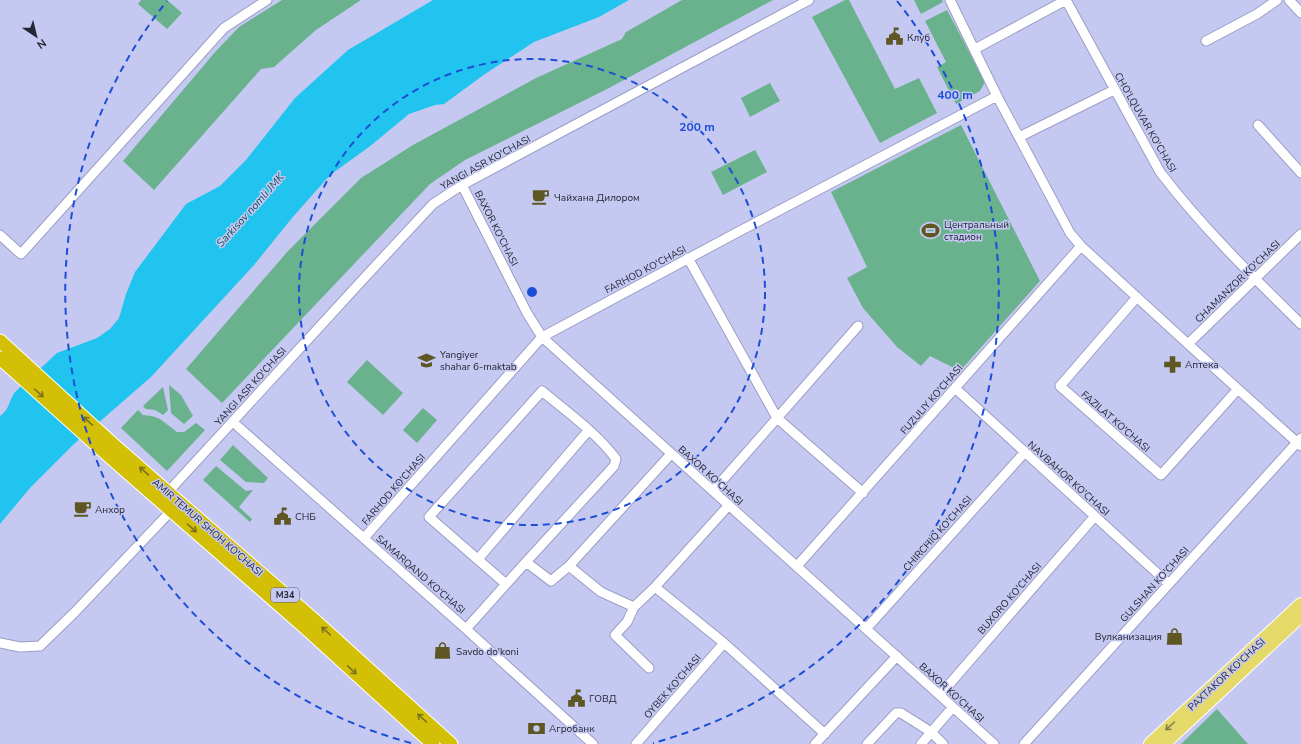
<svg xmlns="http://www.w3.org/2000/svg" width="1301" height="744" font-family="'Nunito Sans',sans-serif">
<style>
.green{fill:#6ab28e}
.water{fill:#21c4ee}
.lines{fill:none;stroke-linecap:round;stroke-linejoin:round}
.minor-casing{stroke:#9b9ec5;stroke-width:11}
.major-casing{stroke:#fff;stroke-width:14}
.highway-casing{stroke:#fff;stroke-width:15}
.minor{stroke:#fff;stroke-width:9}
.major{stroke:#e5d96a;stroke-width:12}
.highway{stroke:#d4bf07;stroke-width:13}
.oneway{stroke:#7c721e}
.oneway2{stroke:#858050}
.ring{fill:none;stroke:#1d4ed8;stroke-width:2;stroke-dasharray:7 5}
.labels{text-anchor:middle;stroke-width:3;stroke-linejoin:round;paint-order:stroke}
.shield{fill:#c5c9f1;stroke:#55576e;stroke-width:1}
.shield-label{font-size:9px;font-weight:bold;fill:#252636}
.poi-label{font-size:10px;fill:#252636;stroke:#c5c9f1;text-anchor:start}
.street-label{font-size:10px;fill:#252636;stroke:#c5c9f1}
.water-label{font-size:11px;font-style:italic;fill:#125061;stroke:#c5c9f1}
.centre{fill:#1d4ed8;stroke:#c5c9f1;stroke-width:2}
.ring-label{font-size:12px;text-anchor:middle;font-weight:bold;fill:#1d4ed8;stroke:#c5c9f1;stroke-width:3;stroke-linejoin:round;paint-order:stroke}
</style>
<rect width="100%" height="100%" fill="#c5c9f1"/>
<path class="green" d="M141,0h26l15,13 -15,16 -29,-25z
M282,0h79l-45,30 -42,37 -13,2 -107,121 -31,-29 93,-110 23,-24z
M682,0h91l-164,88 -144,72 -35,24 -208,219 -36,-34 102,-118 73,-73 52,-33 123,-67 86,-39 4,-7z
M845,0h4l46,89 24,-11 18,35 -57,30 -68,-126z
M914,0h28l1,2 -22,12z
M947,10l38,72 -5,9 -24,13 -19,-37 9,-5 -21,-41z
M770,83l10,18 -30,16 -9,-19z
M961,125l79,156 -80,90 -30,-15 -9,10 -24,-19 -34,-39 -16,-30 20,-11 -36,-75z
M755,150l12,22 -44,23 -12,-23z
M367,360l36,33 -20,22 -36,-33z
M169,385l12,10 12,21 -9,8 -13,-11z
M163,387l5,23 -5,5 -8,-5 -9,-1 -3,-3z
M423,408l14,12 -20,23 -14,-13z
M138,410l5,5 9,1 8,3 17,13h7l12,-9 9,7 -38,41 -46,-43z
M233,445l35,33 -4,5 -18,-1 -26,-22z
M216,466l30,25 7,-1 -14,17 13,12 -2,3 -47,-42z
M1217,709l31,35h-67z"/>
<path class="water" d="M433,0h196l-30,17 -65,25 -49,32 -41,30 -9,1 -26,9 -40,33 -39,28 -38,43 -38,47 -103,112 -77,67 -44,44 -30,36v-108c10,-7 8,-14 15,-24l42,-39 40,-15 13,-9 9,-11 7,-24 9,-22 51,-68 34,-18 26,-26 49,-62 53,-48z"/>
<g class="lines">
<defs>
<path id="minor" d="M950,0l47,96 73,137 11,13 107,98 113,102
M1066,0l94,172c42,55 92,104 141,152
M1289,0l12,13
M1206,41l51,-27 20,-14
M975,49l91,-49
M1258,125l43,48
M1019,137l95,-47
M462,185l65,128 15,24 452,407
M0,235l21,19 203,-226 43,-28
M688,258l89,160 86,75
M1137,297l-77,89 101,89 77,-86
M1188,344l113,-110
M955,388l214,196
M233,422l233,207 127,115
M713,491l145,-165
M168,492l199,-217 66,-71 29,-19 347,-185
M364,538l178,-201 194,-104 261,-137
M478,559l110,-128
M569,566l102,-112
M797,566l284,-320
M506,584l-77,-67 113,-126c25,21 55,42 74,68l-2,7 -88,96
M655,587l69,56 101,91
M634,607l21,-20 74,-82
M466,629l60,-67 25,19 18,-15 32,26 33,15 -7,15 -12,13 34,33
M866,629l159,-177
M0,643l20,4 20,-1 35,-34 97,-102
M940,695l155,-179
M636,744l88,-101
M815,744l82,-88
M867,744l29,-31h5l30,19 12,12
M921,744l32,-37
M1024,744l277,-306"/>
<path id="major" d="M1150,744l151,-140
M1164,744l137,-128"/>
<path id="highway" d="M0,341l117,107 197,172 137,124
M0,358l110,99 197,172 126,115"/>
</defs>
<use href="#minor" class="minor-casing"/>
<use href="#major" class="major-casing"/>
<use href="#highway" class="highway-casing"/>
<use href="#minor" class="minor"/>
<use href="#major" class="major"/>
<use href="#highway" class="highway"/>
</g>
<defs><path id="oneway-shaft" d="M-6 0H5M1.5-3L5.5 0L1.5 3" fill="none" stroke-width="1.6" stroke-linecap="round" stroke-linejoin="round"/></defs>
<g class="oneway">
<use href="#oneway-shaft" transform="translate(39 393) rotate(42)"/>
<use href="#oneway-shaft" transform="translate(88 421) rotate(-137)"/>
<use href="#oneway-shaft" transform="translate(144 471) rotate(-139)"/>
<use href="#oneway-shaft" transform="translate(192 528) rotate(41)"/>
<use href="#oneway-shaft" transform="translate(326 631) rotate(-138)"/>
<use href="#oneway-shaft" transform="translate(352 670) rotate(43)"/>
<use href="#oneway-shaft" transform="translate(422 718) rotate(-138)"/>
</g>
<use class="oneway2" href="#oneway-shaft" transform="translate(1170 726) rotate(138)"/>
<g class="ring">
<circle cx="532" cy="292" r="233"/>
<path d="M411 743A467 467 0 0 1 167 1M897 1A467 467 0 0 1 653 743"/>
</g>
<defs>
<symbol id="civic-bare" viewBox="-9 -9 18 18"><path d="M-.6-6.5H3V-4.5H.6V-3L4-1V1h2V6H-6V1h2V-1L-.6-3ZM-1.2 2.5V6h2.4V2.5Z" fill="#5e5723" stroke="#c5c9f1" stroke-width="2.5" paint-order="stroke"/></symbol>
<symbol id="cafe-bare" viewBox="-9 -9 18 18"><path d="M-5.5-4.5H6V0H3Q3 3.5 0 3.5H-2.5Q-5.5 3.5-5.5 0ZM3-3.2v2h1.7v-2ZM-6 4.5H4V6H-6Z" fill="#5e5723" stroke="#c5c9f1" stroke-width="2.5" paint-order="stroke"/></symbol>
<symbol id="stadium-bare" viewBox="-9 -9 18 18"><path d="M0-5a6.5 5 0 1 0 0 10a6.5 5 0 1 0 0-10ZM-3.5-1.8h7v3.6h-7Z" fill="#5e5723" stroke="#c5c9f1" stroke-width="2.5" paint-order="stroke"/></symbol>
<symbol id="school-bare" viewBox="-9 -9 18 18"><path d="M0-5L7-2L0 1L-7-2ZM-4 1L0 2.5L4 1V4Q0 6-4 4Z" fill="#5e5723" stroke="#c5c9f1" stroke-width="2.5" paint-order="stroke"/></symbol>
<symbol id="pharmacy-bare" viewBox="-9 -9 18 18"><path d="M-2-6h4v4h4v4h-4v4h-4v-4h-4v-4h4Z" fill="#5e5723" stroke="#c5c9f1" stroke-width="2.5" paint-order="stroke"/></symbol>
<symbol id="shop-bare" viewBox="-9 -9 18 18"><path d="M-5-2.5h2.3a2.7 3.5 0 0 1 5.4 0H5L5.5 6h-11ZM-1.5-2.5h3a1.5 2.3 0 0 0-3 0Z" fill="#5e5723" stroke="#c5c9f1" stroke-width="2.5" paint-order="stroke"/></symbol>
<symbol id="bank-bare" viewBox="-9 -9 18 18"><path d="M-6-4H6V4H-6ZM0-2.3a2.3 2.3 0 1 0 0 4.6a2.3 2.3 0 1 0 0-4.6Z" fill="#5e5723" stroke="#c5c9f1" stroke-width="2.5" paint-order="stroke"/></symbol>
</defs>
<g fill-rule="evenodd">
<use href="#civic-bare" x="882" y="24" width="25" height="25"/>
<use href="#cafe-bare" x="528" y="184" width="25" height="25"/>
<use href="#stadium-bare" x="918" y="218" width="25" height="25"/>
<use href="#school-bare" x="414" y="348" width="25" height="25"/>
<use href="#pharmacy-bare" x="1160" y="352" width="25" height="25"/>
<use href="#cafe-bare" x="70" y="496" width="25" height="25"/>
<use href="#civic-bare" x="270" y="504" width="25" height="25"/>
<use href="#shop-bare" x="1162" y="624" width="25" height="25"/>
<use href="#shop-bare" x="430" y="638" width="25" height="25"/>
<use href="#civic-bare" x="564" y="686" width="25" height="25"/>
<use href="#bank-bare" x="524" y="716" width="25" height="25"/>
</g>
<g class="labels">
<rect class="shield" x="271" y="588" width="28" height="14" rx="3"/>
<g class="shield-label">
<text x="285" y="598">M34</text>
</g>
<g class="poi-label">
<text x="907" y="41">Клуб</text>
<text x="554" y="201">Чайхана Дилором</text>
<text x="944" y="228">Центральный<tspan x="944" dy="12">стадион</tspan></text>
<text x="440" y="358">Yangiyer<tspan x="440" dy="12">shahar 6-maktab</tspan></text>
<text x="1185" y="368">Аптека</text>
<text x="95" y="513">Анхор</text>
<text x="295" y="520">СНБ</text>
<text x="1162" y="640" text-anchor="end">Вулканизация</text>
<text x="456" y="655">Savdo do'koni</text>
<text x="589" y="702">ГОВД</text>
<text x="549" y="732">Агробанк</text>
</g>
<g class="street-label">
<text transform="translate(1146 122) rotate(60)" y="4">CHO‘LQUVAR KO'CHASI</text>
<text transform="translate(485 162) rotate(-29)" y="4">YANGI ASR KO'CHASI</text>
<text transform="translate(497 228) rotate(63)" y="4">BAXOR KO'CHASI</text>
<text transform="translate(645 269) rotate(-28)" y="4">FARHOD KO'CHASI</text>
<text transform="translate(1237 281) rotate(-44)" y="4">CHAMANZOR KO'CHASI</text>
<text transform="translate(250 386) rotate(-48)" y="4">YANGI ASR KO'CHASI</text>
<text transform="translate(931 399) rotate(-49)" y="4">FUZULIY KO'CHASI</text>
<text transform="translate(1116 421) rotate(41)" y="4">FAZILAT KO'CHASI</text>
<text transform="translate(711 475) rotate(42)" y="4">BAXOR KO'CHASI</text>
<text transform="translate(1069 478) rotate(42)" y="4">NAVBAHOR KO'CHASI</text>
<text transform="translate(393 489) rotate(-49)" y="4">FARHOD KO'CHASI</text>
<text transform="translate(208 527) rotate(41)" y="4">AMIR TEMUR SHOH KO'CHASI</text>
<text transform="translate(937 533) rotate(-48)" y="4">CHIRCHIQ KO'CHASI</text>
<text transform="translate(421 574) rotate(41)" y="4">SAMARQAND KO‘CHASI</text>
<text transform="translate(1154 584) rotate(-48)" y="4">GULSHAN KO'CHASI</text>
<text transform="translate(1009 598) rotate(-49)" y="4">BUXORO KO'CHASI</text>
<text transform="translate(1226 674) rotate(-43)" y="4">PAXTAKOR KO'CHASI</text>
<text transform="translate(672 686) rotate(-49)" y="4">OYBEK KO'CHASI</text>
<text transform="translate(952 692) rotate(42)" y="4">BAXOR KO'CHASI</text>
</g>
<g class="water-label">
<text transform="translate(250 210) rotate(-48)" y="4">Sarkisov nomli JMK</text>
</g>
</g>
<circle cx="532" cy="292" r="6" class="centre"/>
<g class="ring-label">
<text x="955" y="99">400 m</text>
<text x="697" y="131">200 m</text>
</g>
<g transform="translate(36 36) rotate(145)" stroke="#c5c9f1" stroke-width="3" paint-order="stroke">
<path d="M0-3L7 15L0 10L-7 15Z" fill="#252636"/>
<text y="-6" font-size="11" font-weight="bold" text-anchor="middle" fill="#252636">N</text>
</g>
</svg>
